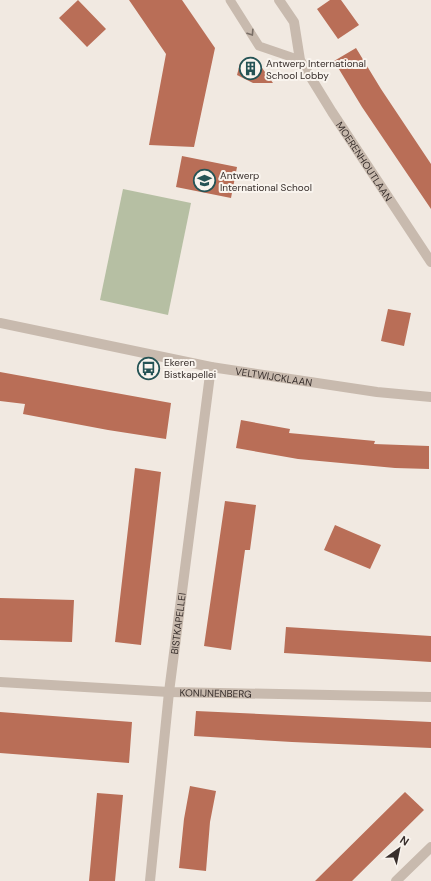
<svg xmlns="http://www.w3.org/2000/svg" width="431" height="881" font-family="'DM Sans',sans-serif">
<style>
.green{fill:#b6bfa3}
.building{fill:#b96e57}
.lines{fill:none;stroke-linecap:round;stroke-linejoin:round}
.service{stroke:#c8baae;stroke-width:9}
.minor{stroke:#c8baae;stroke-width:10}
.tertiary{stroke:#c8baae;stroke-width:10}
.oneway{stroke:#796e66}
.labels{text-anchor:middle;stroke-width:4;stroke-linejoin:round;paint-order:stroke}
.poi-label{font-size:10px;fill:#382f2c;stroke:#f9f4ee;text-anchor:start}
.street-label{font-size:10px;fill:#382f2c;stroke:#f9f4ee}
</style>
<rect width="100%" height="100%" fill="#f1e9e1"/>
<path class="green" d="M123,189l68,14 -23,112 -68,-15z"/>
<path class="building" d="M78,0l28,29 -19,18 -28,-29z
M129,0h53l33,48 -21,99 -45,-2 17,-91z
M330,0h11l18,25 -21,14 -21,-30z
M356,48l25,41 50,75v45l-69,-102 -28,-46z
M257,61l16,22h-20l-16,-8 3,-12z
M182,156l55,11 -6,31 -55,-11z
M388,309l23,4 -7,33 -23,-5z
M0,372l171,31 -5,36 -58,-9 -85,-16 2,-10 -25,-3z
M241,420l49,9 -1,4 86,8 -1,3 55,2v23l-34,-1 -97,-9 -62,-11z
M135,468l26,4 -20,173 -26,-3z
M225,501l31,4 -6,45h-5l-14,100 -27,-4z
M335,525l46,20 -11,24 -46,-19z
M0,598l74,2 -2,42 -72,-2z
M286,627l145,9v26l-147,-9z
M196,711l235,11v26l-139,-6 -98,-6z
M0,712l132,10 -3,41 -129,-10z
M190,786l26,5 -6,31 -4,49 -27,-3 5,-49z
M405,792l19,18 -72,71h-37z
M97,793l26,2 -8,86h-26z"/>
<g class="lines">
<path class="service" d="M230,0l29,46 41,14"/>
<g class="minor">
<path id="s1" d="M279,0l15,22 6,38 32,52 99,150"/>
<path id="s2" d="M0,682l169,10 262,5"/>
<path id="s3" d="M150,881l19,-189 42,-325"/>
<path d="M396,881l35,-34"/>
</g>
<path class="tertiary" id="s4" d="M0,323l211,44 166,25 54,5"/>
</g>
<defs><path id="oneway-chevron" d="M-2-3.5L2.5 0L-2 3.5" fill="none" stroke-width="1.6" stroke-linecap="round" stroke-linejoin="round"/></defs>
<use class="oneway" href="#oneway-chevron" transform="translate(251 33) rotate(57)"/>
<defs>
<symbol id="building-ring" viewBox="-11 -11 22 22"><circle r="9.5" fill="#f9f4ee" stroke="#255355" stroke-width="1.5"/><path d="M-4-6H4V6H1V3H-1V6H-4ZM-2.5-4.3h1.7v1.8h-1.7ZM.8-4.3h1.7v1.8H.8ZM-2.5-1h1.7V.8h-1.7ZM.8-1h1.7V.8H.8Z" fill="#255355"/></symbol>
<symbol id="school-ring" viewBox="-11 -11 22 22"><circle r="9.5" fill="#f9f4ee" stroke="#255355" stroke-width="1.5"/><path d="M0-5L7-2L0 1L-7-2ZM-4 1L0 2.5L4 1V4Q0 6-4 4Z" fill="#255355"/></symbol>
<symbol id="bus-ring" viewBox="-11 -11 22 22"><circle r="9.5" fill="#f9f4ee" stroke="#255355" stroke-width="1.5"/><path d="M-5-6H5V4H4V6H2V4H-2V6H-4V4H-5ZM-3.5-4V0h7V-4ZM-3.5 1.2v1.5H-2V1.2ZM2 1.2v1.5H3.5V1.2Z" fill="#255355"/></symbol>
</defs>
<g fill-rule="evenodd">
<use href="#building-ring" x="238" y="56" width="25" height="25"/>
<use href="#school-ring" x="192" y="168" width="25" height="25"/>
<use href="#bus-ring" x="136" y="356" width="25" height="25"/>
</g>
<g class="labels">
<g class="poi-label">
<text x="266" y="67">Antwerp International<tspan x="266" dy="12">School Lobby</tspan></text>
<text x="220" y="179">Antwerp<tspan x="220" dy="12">International School</tspan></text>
<text x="164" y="366">Ekeren<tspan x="164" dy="12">Bistkapellei</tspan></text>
</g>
<g class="street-label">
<text dy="4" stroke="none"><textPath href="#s1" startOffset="185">MOERENHOUTLAAN</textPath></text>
<text dy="4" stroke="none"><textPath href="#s4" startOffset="279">VELTWIJCKLAAN</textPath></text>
<text dy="4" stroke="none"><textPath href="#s3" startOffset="259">BISTKAPELLEI</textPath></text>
<text dy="4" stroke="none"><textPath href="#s2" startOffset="216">KONIJNENBERG</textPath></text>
</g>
</g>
<g transform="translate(399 849) rotate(33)" stroke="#f9f4ee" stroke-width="3" paint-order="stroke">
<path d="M0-3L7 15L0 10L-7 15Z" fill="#382f2c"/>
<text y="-6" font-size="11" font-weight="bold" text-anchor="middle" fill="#382f2c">N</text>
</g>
</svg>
